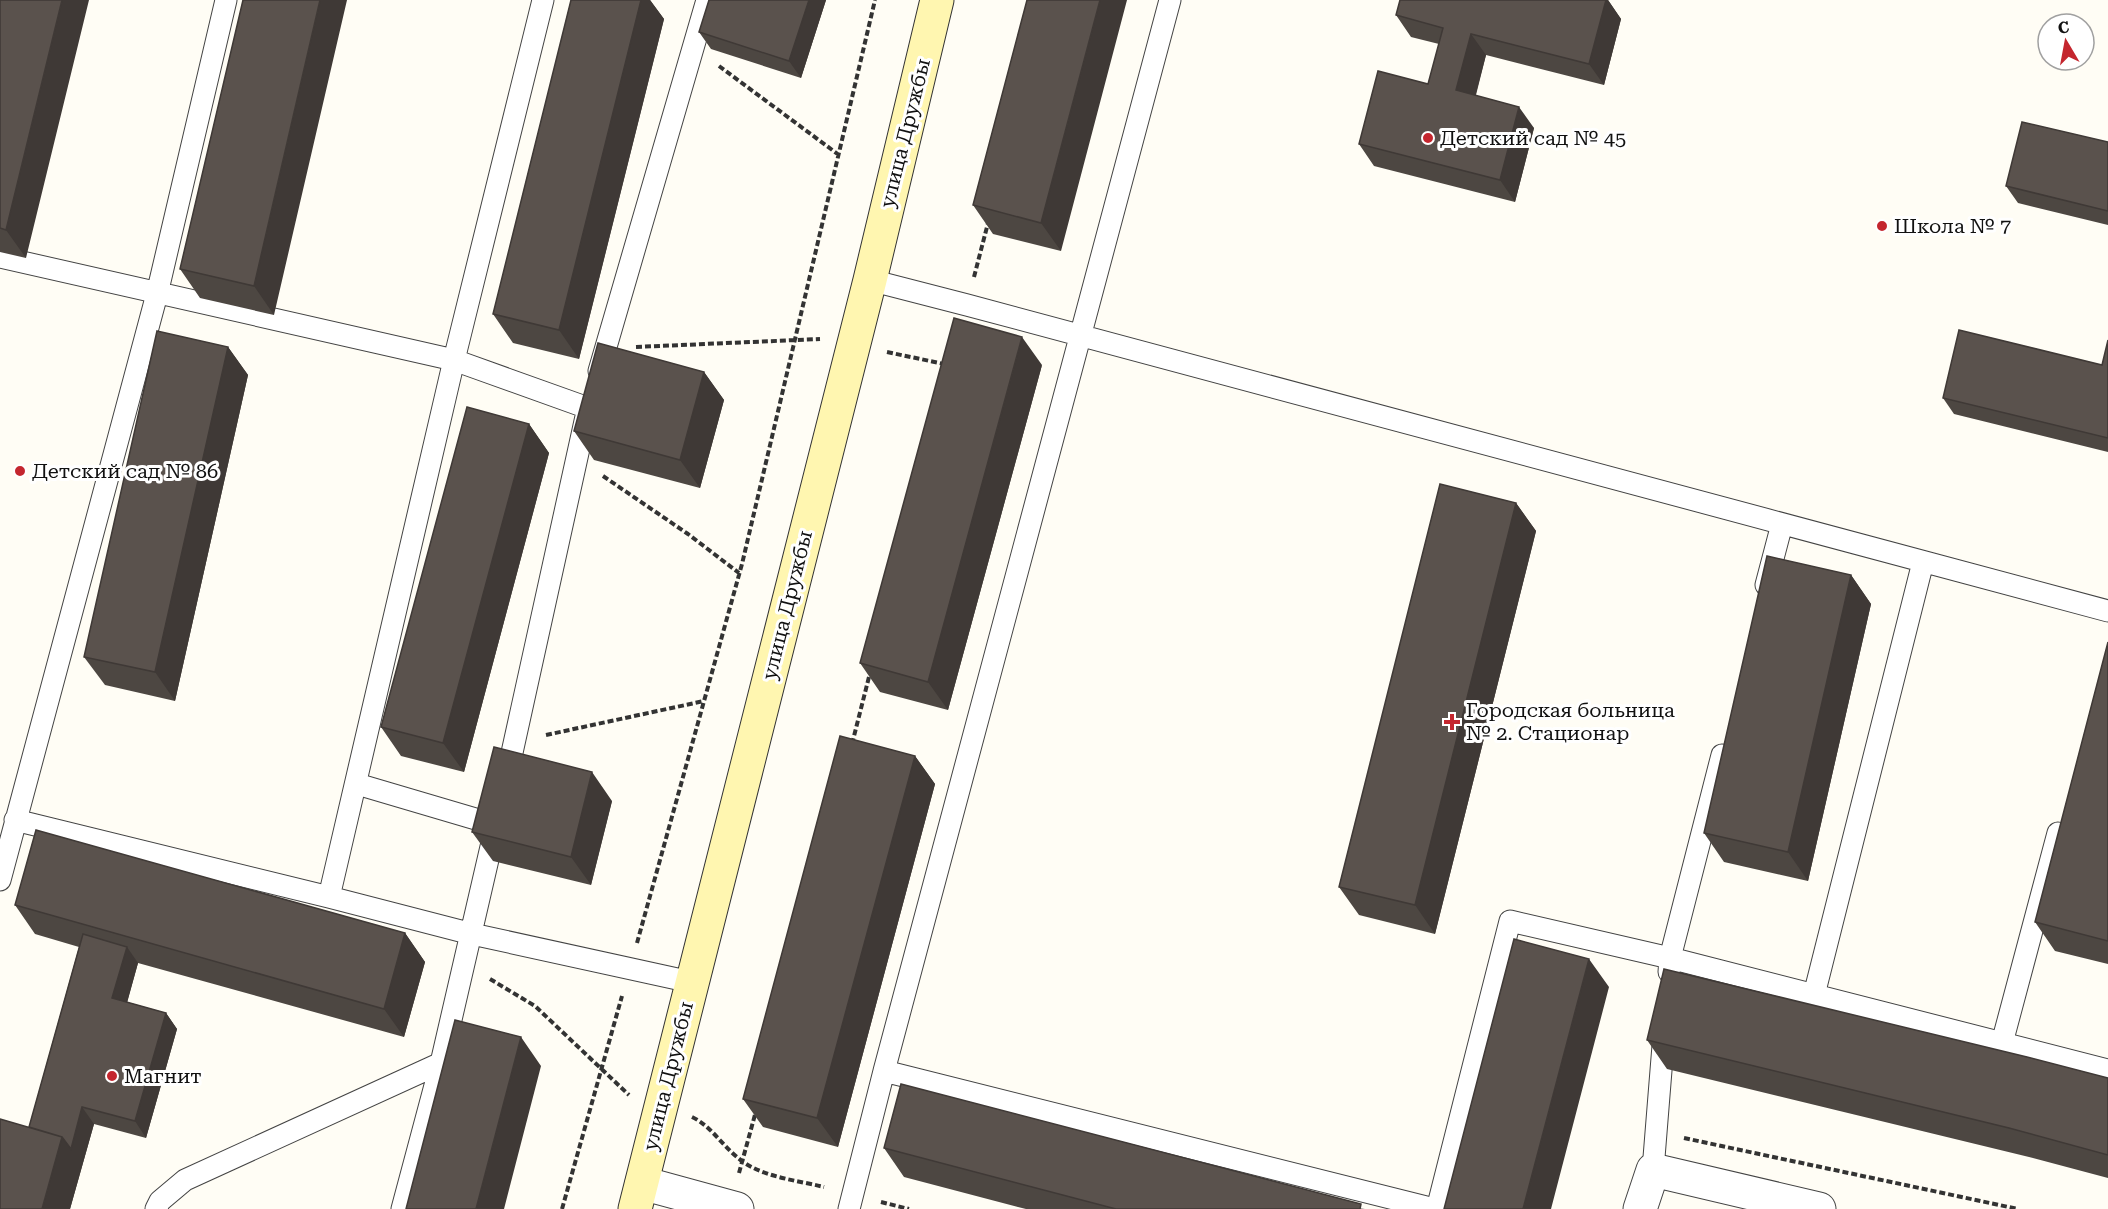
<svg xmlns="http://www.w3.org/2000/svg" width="2108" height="1209" font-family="'Roboto Serif',serif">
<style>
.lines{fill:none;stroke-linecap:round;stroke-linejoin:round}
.service-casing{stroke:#444;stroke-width:23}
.minor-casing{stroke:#444;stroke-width:35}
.secondary-casing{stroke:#333;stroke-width:35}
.path{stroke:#333;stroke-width:4;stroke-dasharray:6 3;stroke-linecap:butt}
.service{stroke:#fff;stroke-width:21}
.minor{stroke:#fff;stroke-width:33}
.secondary{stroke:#fff6b0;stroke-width:33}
.wall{fill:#4d4742}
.shaded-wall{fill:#3f3936}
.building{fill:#5a524d;stroke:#3f3936;stroke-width:1.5}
.poi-dot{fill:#c4262e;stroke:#fff;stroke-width:2}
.labels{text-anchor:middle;stroke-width:6;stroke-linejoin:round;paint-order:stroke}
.street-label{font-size:20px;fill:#111;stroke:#fff}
.poi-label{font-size:20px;fill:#111;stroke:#fff;text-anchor:start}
</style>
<rect width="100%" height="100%" fill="#fffdf5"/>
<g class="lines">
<defs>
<path id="service" d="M0,257l454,103 134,48
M870,280l97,25 1141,306
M599,371l108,-371
M1766,585l16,-61
M506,780l81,-368
M357,784l139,41 -55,238 -39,146
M15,820l314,77 143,37 219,48
M0,880l157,-586 69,-294
M329,897l125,-537 89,-360
M1669,972l1,-14 438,112
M1814,995l109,-433
M2002,1043l56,-210
M884,1071l286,-1071
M1653,1170l11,-137
M156,1209l4,-8 25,-21 256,-117
M849,1209l35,-138 550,138
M1437,1209l73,-288 160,37 52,-203"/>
<path id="minor" d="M642,1183l95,26
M1640,1209l13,-39 166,39"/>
<path id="secondary" d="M635,1209l235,-929 67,-280"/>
</defs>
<use href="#service" class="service-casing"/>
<use href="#minor" class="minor-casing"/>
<use href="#secondary" class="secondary-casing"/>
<path class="path" d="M719,66l120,89
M974,277l14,-54
M636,347l184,-8
M887,352l57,12
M603,476l85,58 51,39
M546,735l158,-34
M852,744l18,-71
M637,943l105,-379 133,-564
M490,979l45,27 94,89
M692,1117c19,9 29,27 45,40 22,20 59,23 87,30
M1684,1138l334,71
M739,1173l17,-62
M881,1202l28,7
M562,1209l60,-213"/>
<use href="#service" class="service"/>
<use href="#minor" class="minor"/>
<use href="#secondary" class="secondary"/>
</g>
<path class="wall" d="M0,0l26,258 -26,-6z
M243,0l31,315 -74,-17 -20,-29z
M571,0h79l14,19 -85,340 -66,-16 -20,-29z
M709,0h117l-25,78 -90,-29 -12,-17z
M1027,0l34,251 -68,-17 -20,-29z
M1400,0h208l13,19 -17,66 -118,-30 -10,40 58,33 -19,74 -141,-36 -15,-22 69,-60 11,-40 -28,-7 -15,-22z
M2108,142v83l-90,-22 -12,-17z
M2108,340v112l-154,-38 -11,-16 159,-33z
M228,347l20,28 -73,326 -70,-16 -21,-28z
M1042,365l-94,345 -68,-18 -20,-29z
M704,372l20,28 -24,88 -106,-28 -20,-29z
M529,424l20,29 -85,319 -63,-16 -20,-29z
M1516,503l20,28 -101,403 -76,-19 -20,-28z
M1851,575l20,29 -63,277 -84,-19 -20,-29z
M2108,642v322l-53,-13 -20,-29z
M915,756l20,28 -97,363 -75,-20 -20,-28z
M612,801l-21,84 -98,-24 -21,-29z
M15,905l390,28 20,29 -21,75 -266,-74 -11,39 39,11 11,16 -31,109 -52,-14 -24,85 -41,-82 50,-180 -44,-13z
M1647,1040l461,38v100l-79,-21 -362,-88z
M884,1148l481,61h-339l-122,-32z"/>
<path class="shaded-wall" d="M62,0h27l-63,258 -20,-28z
M320,0h27l-73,315 -20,-29z
M641,0h9l14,19 -85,340 -20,-29z
M809,0h17l-25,78 -12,-17z
M1100,0h27l-66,251 -20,-28z
M1606,0h2l13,19 -17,66 -15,-21z
M1471,34l15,21 -15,57 -15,-22z
M1519,107l15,21 -19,74 -15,-22z
M1022,337l20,28 -94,345 -20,-28z
M228,347l20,28 -73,326 -20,-29z
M704,372l20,28 -24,88 -20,-28z
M529,424l20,29 -85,319 -21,-29z
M1516,503l20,28 -101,403 -20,-29z
M1851,575l20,29 -63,277 -20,-29z
M915,756l20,28 -97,363 -21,-29z
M592,772l20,29 -21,84 -20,-28z
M405,933l20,29 -21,75 -20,-28z
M127,947l11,16 -14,51 -12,-16z
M1589,959l20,28 -58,222h-28z
M166,1013l11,16 -31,109 -11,-17z
M521,1037l20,29 -37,143h-28z
M82,1107l12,17 -24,85h-28l20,-72z"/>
<path class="building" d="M0,0h62l-56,230 -6,-2z
M243,0h77l-66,286 -74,-17z
M571,0h70l-82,330 -66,-16z
M709,0h100l-20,61 -90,-29z
M1027,0h73l-59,223 -68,-18z
M1400,0h206l-17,64 -118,-30 -15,56 63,17 -19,73 -141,-36 19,-73 50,13 15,-56 -47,-13z
M2022,122l86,20v69l-102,-25z
M954,318l68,19 -94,345 -68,-19z
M1959,330l143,35 6,-25v98l-165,-40z
M157,331l71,16 -73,325 -71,-15z
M598,343l106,29 -24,88 -106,-29z
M467,407l62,17 -86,319 -62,-16z
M1440,484l76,19 -101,402 -76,-18z
M1767,556l84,19 -63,277 -84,-19z
M2108,642v299l-73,-19z
M840,736l75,20 -98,362 -74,-19z
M494,747l98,25 -21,85 -99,-25z
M36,830l369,103 -21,76 -369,-104z
M83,934l44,13 -15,51 54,15 -31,108 -53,-14 -11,42 -9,-12 -33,-10z
M1514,939l75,20 -66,250h-79z
M1664,969l363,88 81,21v77l-99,-27 -362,-88z
M455,1020l66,17 -45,172h-70z
M901,1084l460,120 -1,5h-244l-232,-61z
M0,1119l62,18 -20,72h-42z"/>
<g class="poi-dot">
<circle cx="1428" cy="138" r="6"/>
<circle cx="1882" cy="226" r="6"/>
<circle cx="20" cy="471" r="6"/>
<path d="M1449 713h6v6h6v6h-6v6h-6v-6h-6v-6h6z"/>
<circle cx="112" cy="1076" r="6"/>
</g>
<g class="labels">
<g class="street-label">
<text transform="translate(905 133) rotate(-76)" y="7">улица Дружбы</text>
<text transform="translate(787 605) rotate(-76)" y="7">улица Дружбы</text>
<text transform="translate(668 1076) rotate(-76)" y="7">улица Дружбы</text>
</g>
<g class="poi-label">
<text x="1440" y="145">Детский сад № 45</text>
<text x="1894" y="233">Школа № 7</text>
<text x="32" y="478">Детский сад № 86</text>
<text x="1466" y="717">Городская больница<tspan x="1466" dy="23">№ 2. Стационар</tspan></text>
<text x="124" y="1083">Магнит</text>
</g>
</g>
<g transform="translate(2066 42) rotate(350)"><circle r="28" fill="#ffffff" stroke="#a0a0a0" stroke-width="1.5"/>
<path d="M0-4.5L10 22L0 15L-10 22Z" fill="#c4262e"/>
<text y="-9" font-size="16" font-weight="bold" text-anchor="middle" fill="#111111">С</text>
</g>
</svg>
